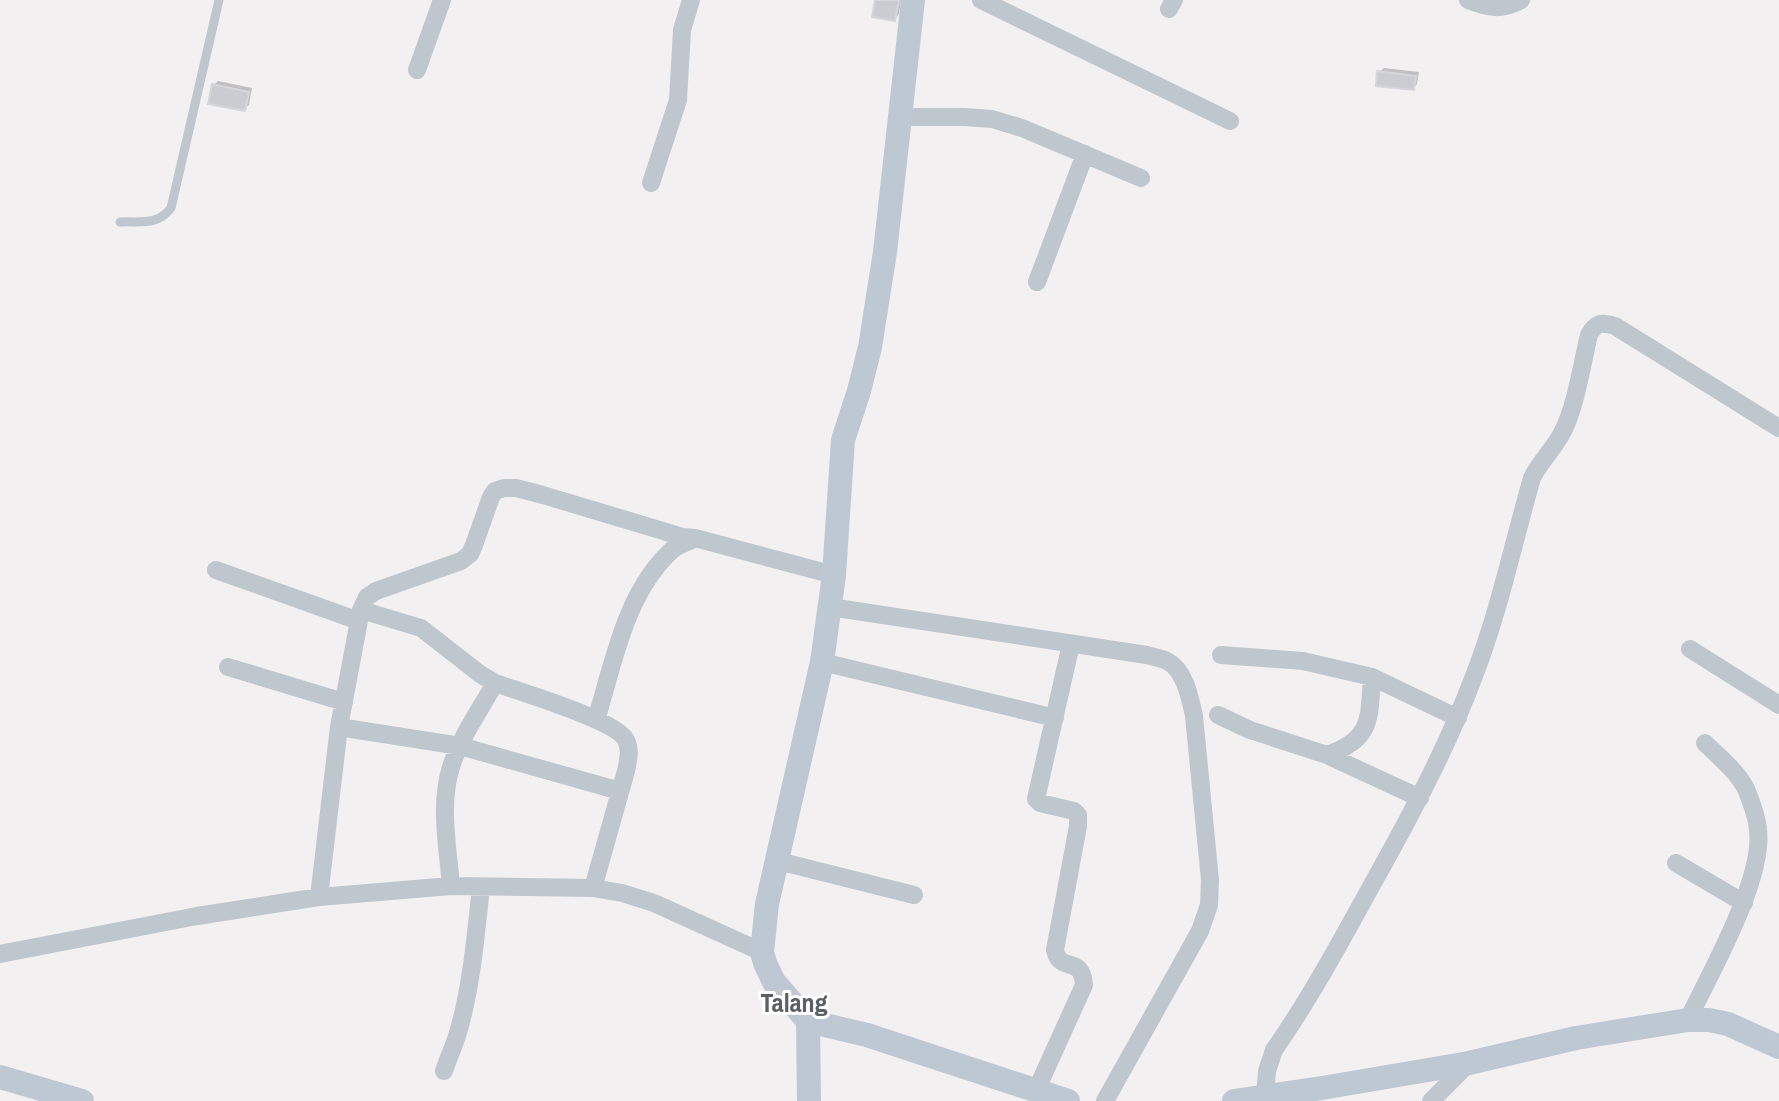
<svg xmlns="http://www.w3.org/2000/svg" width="1779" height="1101" font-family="'Archivo Narrow',sans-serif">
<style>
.shadow{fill:#0003}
.building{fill:#caccd2;stroke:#d4d6db;stroke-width:2}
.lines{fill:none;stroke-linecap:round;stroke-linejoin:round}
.lane{stroke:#bec7ce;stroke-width:9}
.street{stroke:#bec7ce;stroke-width:18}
.secondary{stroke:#bec8d2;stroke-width:24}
.labels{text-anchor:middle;stroke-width:6;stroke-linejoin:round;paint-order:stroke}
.quarter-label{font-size:26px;font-weight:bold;fill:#5c6064;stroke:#fff}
</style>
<rect width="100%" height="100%" fill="#f2f0f0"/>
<path class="shadow" d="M877,0h24l-2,14 -5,5z
M1384,68l35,4 -2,12 -4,4 -34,-16z
M218,81l34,7 -3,17 -5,4 -30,-24z"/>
<path class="building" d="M875,0h24l-4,21 -23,-4z
M1377,71l39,5 -2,14 -38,-4z
M212,84l37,8 -4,19 -37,-7z"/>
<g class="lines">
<path class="lane" d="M120,222c21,-1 37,4 51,-14l48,-208"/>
<path class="street" d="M981,0l249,121
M1468,0c20,8 34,11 53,0
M1169,9l5,-9
M417,70l25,-70
M901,117h63l28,2 30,9 119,50
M651,183l27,-83 4,-70 9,-30
M1037,282l48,-128
M216,570l143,51
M830,607l317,48c6,2 15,3 20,6 18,9 23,37 27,55l16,164 -1,25 -9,26 -95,170
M361,610l60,18 59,46 15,9c25,9 121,37 131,57 5,10 2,21 0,31l-33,117
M1690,649l89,56
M1221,655l82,6 69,16 86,41
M822,662l233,56
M228,667l116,35
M1218,715l32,15 77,25 93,43
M596,720c18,-58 29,-127 76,-170 6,-5 15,-8 22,-11
M339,727l121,19 160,45
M1327,755c45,-16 42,-35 45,-78
M778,861l136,34
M1676,863l68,40
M451,886c-3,-38 -12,-81 0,-119 9,-29 29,-57 44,-84
M319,897l20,-170 22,-117 6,-13 9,-6 85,-30 9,-7 4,-9 17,-48 4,-6 9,-3h12l27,7 140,42 12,1 139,37
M0,954l197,-38 122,-19 132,-11 142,2 29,5 32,10 108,49
M1688,1020c22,-47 76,-140 70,-190 -1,-13 -7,-29 -12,-41 -9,-18 -27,-32 -41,-46
M444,1071c4,-12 9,-23 13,-35 14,-45 19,-102 24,-149
M1036,1091l48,-106c-2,-31 -24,-11 -29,-35l23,-124v-11l-4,-4 -34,-8 -4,-4 35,-155
M1265,1097l2,-26 7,-21c37,-53 68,-111 99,-167 38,-68 74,-135 101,-207 25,-64 39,-132 58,-198 8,-17 23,-30 31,-47 13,-25 19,-68 26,-96 7,-13 13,-13 26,-9l164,102
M1431,1101l38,-38"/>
<path class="secondary" d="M913,0l-28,252 -15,95 -11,44 -16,49 -9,135 -12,87 -55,242 -5,48 3,11 9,19 34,39 59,14 201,66
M808,1021l1,80
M0,1077l82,24
M1234,1101l88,-13 147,-25 107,-25 112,-18h21l19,4 51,23"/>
</g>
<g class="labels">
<g class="quarter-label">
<text x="794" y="1012">Talang</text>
</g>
</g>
</svg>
